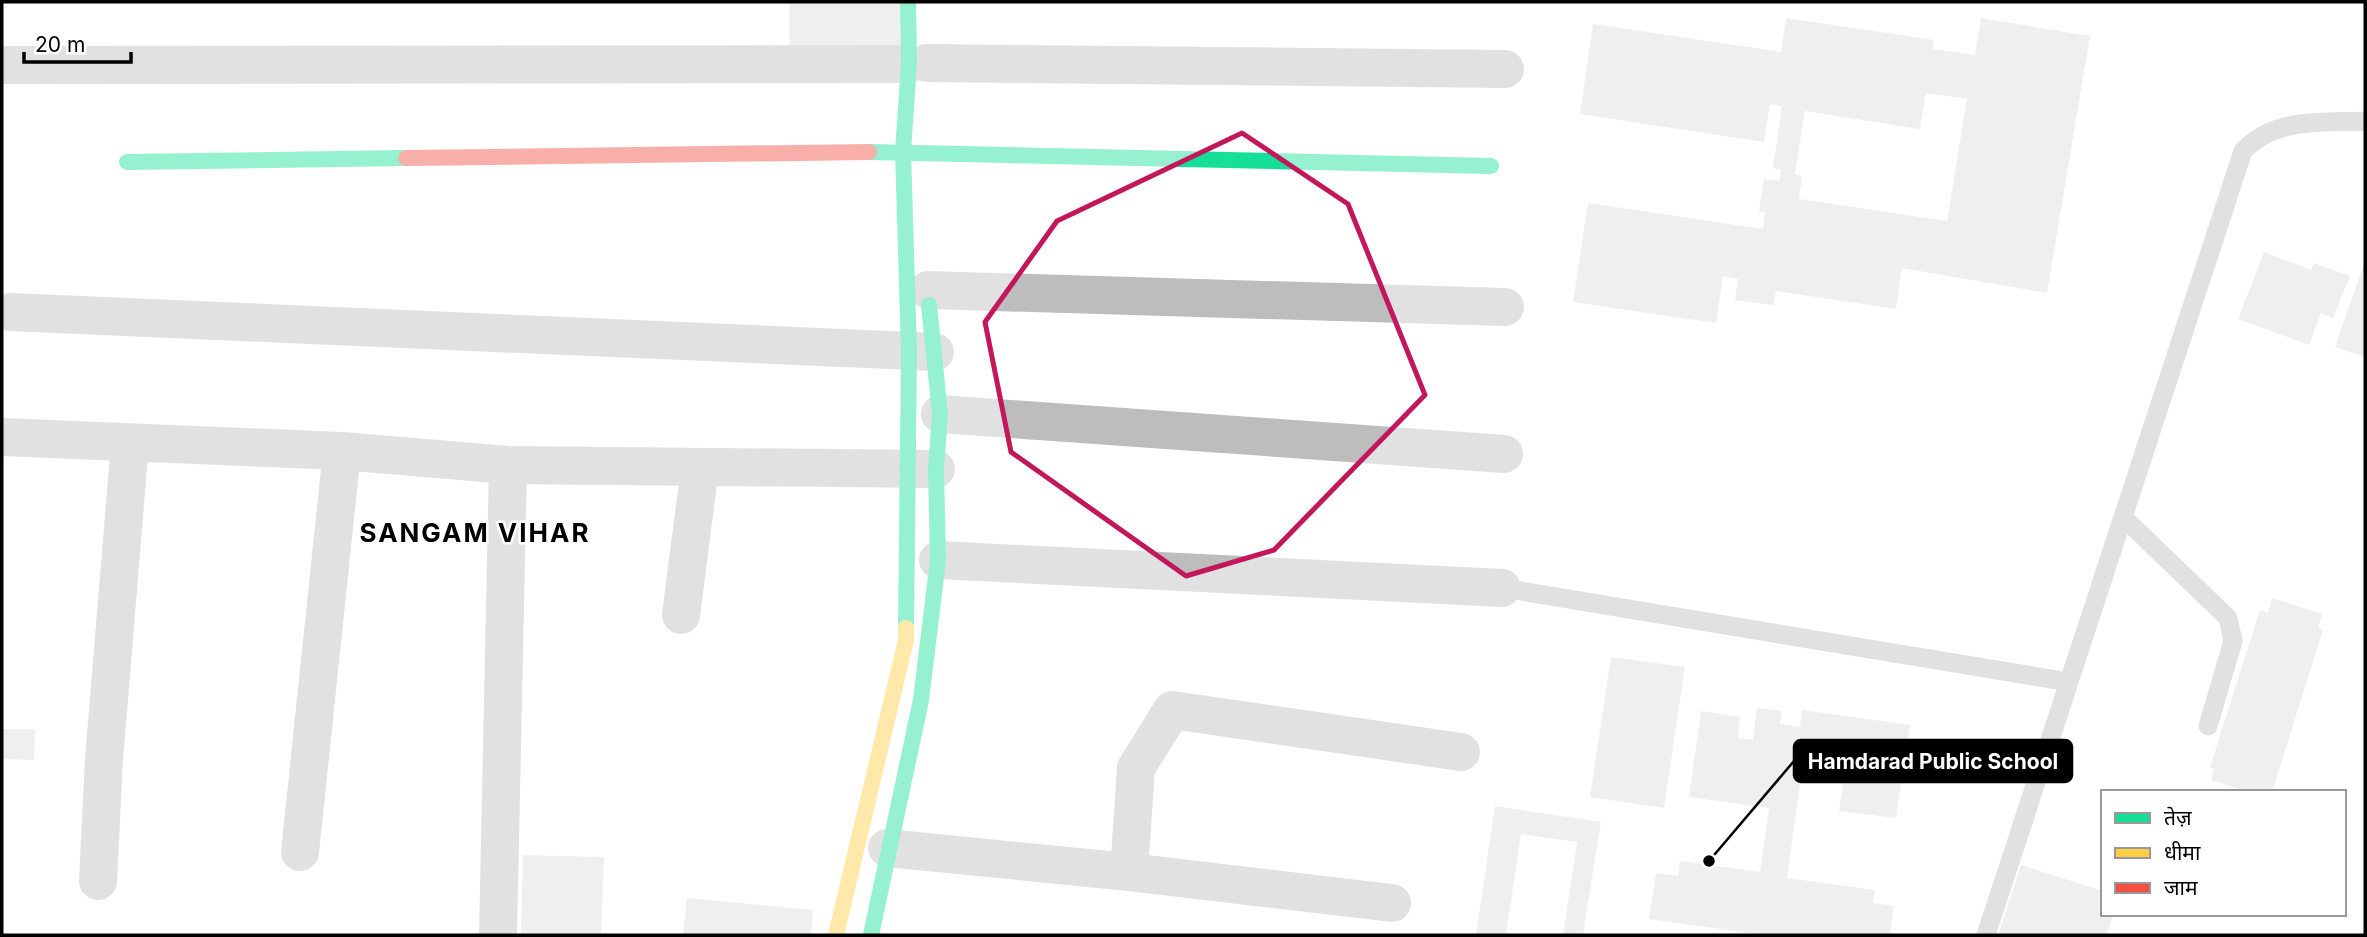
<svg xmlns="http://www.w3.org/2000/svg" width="2367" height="937" font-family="Inter,'Noto Sans Devanagari',sans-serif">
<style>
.building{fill:#dbdbdb;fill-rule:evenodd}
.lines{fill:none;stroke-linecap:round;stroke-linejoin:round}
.lane{stroke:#bdbdbd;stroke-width:19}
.street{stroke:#bdbdbd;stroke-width:38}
.fast{stroke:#16e098;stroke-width:16}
.slow{stroke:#ffcf43;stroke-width:16}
.jam{stroke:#f24e42;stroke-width:16}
.marked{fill:none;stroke:#c2185b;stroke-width:5;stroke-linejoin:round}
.labels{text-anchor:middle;stroke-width:5;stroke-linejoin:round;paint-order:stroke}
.district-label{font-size:26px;font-weight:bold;letter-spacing:2px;fill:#000;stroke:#fff}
.leader{fill:none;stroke:#000;stroke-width:2.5}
.callout-dot{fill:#000;stroke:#fff;stroke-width:2.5}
.callout{fill:#000;stroke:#000;stroke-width:2.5}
.callout-label{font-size:21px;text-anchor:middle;font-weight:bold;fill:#fff}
</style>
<rect width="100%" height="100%" fill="#fff"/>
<path class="building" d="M789,2h111l2,54 -112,4z
M1786,18l148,22 -1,9 42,6 6,-37 109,18 -43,257 -145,-25 -6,41 -120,-18 -3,14 -38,-5 3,-21 -15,-3 -7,47 -143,-21 15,-99 175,26 2,-17 -6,-1 5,-32 15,2 2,-11 -8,-2 9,-62 -12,-2 -6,38 -184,-28 13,-90 188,28zM1926,93l41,6 -20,122 -148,-22 3,-23 -7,-2 10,-63 115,18z
M2264,252l47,18 3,-7 36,13 -17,42 -12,-5 -12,32 -71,-26z
M2365,261v96l-30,-10z
M2272,598l50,16 -4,14 5,2 -51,162h-24l-37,-12 3,-11 -4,-2 50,-157 8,3z
M1611,657l74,10 -21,141 -74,-11z
M1757,708l25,3 -2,13 20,3 2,-17 108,15 -14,93 -57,-7 4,-28 -42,-6 -14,101 88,12 -2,13 21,3 -4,29h-127l-114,-16 7,-46 22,3 2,-15 80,11 9,-64 -80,-11 12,-86 39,6 -2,21 15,2z
M2,729h33l-1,31 -32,-1z
M1495,806l106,16 -18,113h-20l14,-93 -56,-8 -15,101h-30z
M523,855l81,2 -3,78h-80z
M2021,865l82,26v23h10l-6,21h-109z
M687,898l126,12 -2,25h-128z"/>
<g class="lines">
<path class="lane" d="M2123,517l105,101 5,23 -25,85
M1502,588l567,94
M1986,935l257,-784c32,-34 79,-28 122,-30"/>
<path class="street" d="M927,63l578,6
M2,65l907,-1
M928,290l577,17
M10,312l925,40
M940,414l564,40
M2,437l340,14 166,14 428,4
M938,560l564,28
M681,615l19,-148
M887,848l242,24 263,31
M300,852l42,-401
M1129,872l7,-104 36,-58 289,42
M98,881l6,-122 26,-316
M498,935l10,-470"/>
<path class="fast" d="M869,152l622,14
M127,162l279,-4
M906,628l3,-277 -6,-200 6,-87 -1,-62
M871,935l50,-235 17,-140 -2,-91 4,-55 -11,-109"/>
<path class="slow" d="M836,935l70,-295v-12"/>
<path class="jam" d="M406,158l463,-6"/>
</g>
<path d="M0 0H2367V937H0ZM1242,133l106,71 77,191 -151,155 -88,26 -175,-124 -26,-130 72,-101z" fill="#fff" fill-opacity=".55" fill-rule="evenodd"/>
<path class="marked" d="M1242,133l106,71 77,191 -151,155 -88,26 -175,-124 -26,-130 72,-101z"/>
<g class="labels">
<g class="district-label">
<text x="475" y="542">SANGAM VIHAR</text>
</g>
</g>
<path class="leader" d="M1709 861L1794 761"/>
<circle class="callout-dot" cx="1709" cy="861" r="7"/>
<rect class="callout" x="1794" y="740" width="278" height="42" rx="7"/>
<g class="callout-label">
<text x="1933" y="769">Hamdarad Public School</text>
</g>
<rect width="2367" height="937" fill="none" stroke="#000000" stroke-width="7"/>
<rect x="2101" y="790" width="245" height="126" fill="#ffffff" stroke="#999999" stroke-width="2"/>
<rect x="2115" y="813" width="35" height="10" fill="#16e098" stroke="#999999" stroke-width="2"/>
<text x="2164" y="825" font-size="21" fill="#000000">तेज़</text>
<rect x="2115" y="848" width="35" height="10" fill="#ffcf43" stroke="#999999" stroke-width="2"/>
<text x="2164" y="860" font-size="21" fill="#000000">धीमा</text>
<rect x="2115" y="883" width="35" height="10" fill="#f24e42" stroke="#999999" stroke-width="2"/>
<text x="2164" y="895" font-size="21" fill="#000000">जाम</text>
<path d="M24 52v10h107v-10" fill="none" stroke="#000000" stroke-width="3.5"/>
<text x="35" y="52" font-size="21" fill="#000000" stroke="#ffffff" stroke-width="5" paint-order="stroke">20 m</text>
</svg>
